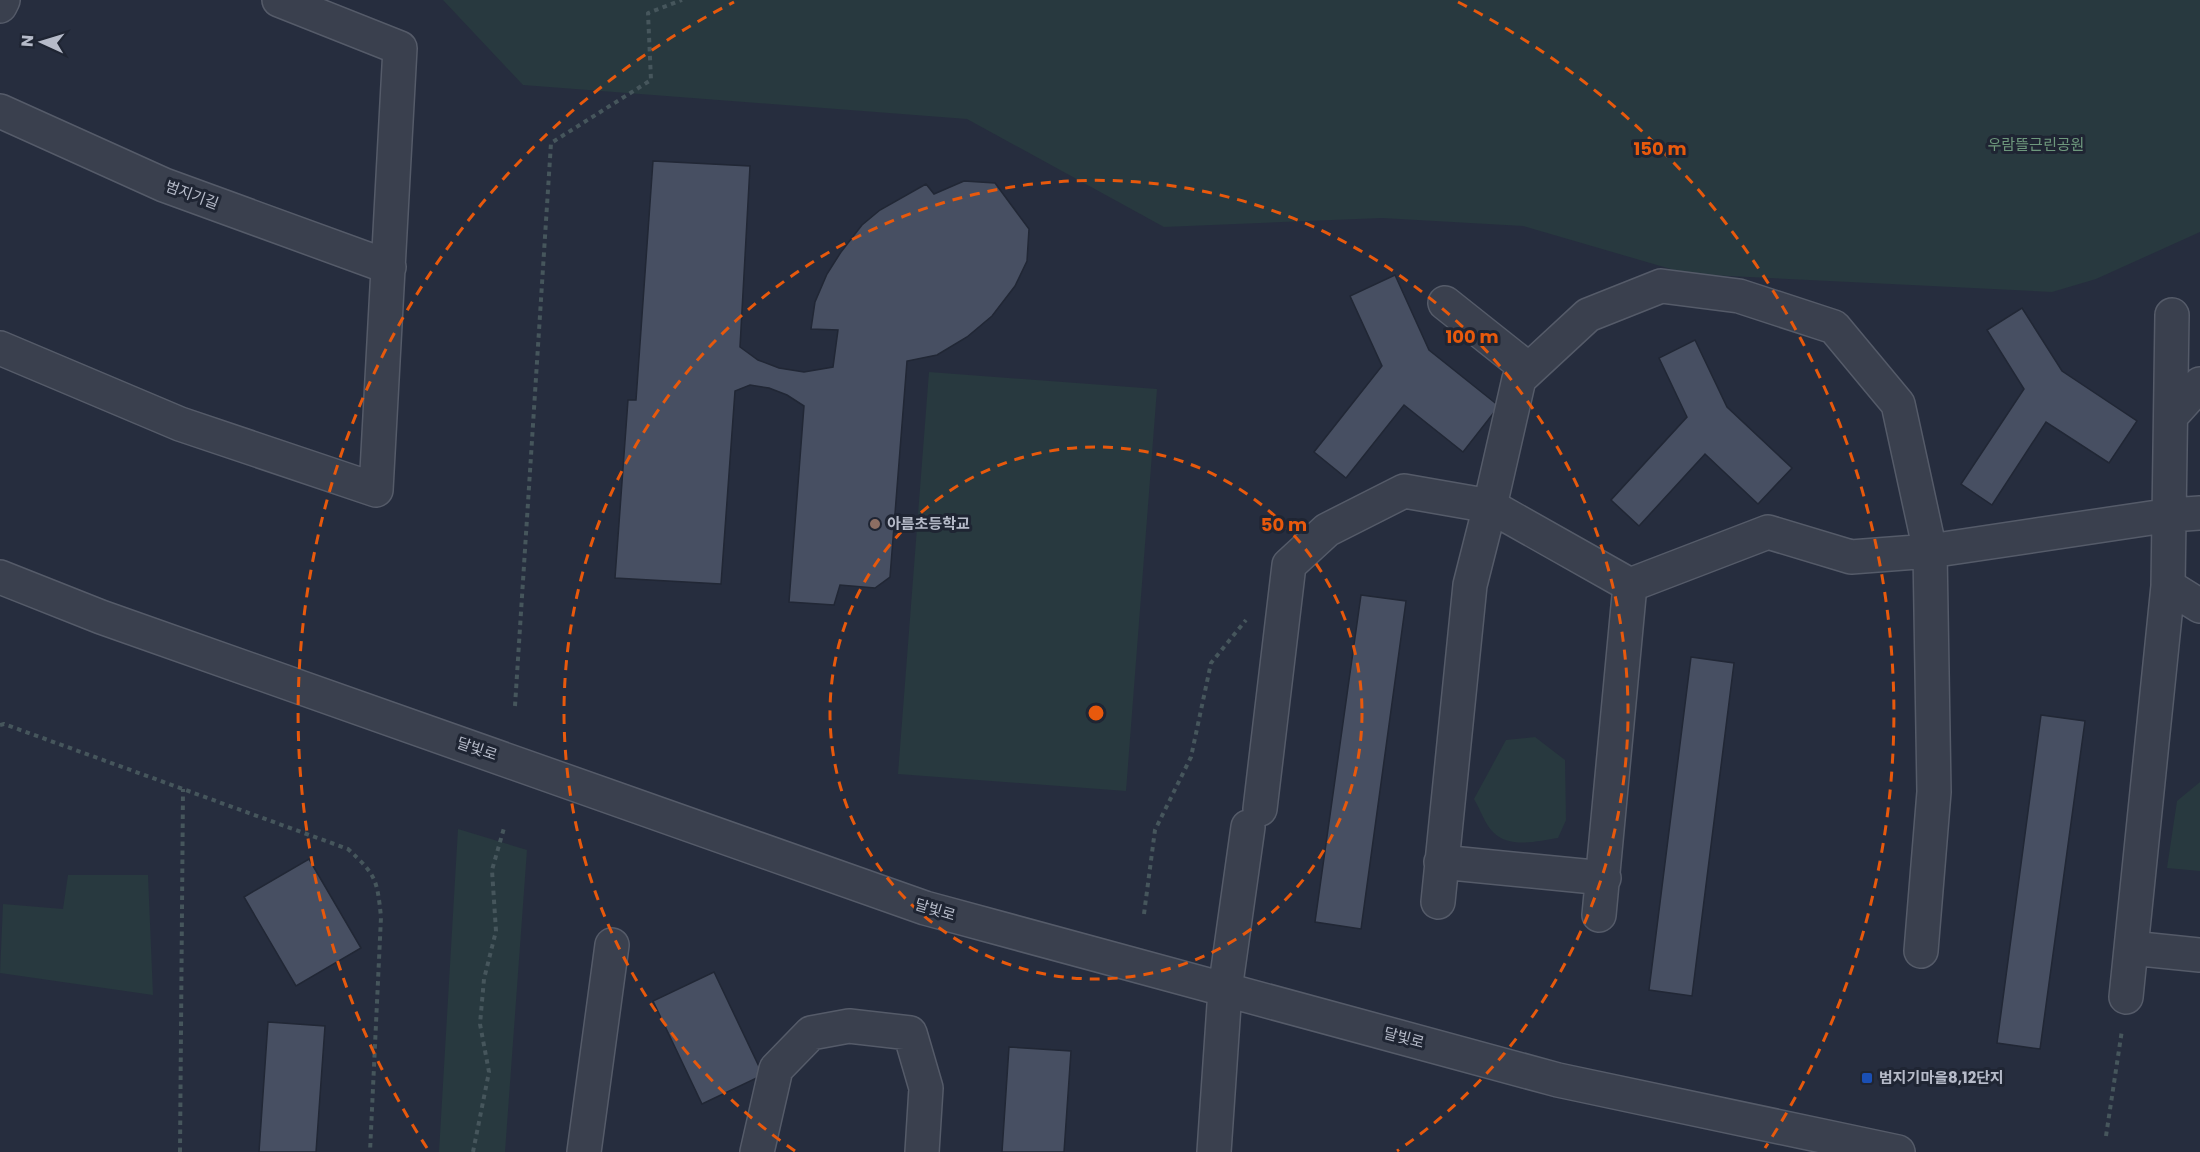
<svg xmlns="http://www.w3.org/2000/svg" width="2200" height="1152" font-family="Poppins,'Noto Sans KR',sans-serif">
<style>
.green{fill:#28393f}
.building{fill:#474f62;stroke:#212735;stroke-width:1.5}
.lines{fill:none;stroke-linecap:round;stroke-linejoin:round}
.minor-casing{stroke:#555b69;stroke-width:36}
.path{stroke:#46565c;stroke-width:4;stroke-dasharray:4.5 4.5;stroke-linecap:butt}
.minor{stroke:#3a404e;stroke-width:33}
.ring{fill:none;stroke:#e8590c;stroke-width:3;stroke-dasharray:10 8}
.education-dot{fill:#8d6e63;stroke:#1f2533;stroke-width:2}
.transit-dot{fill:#1a4fb4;stroke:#1f2533;stroke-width:2}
.labels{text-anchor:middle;stroke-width:6;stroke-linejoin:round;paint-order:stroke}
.park-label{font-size:15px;fill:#6e987d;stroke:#1f2533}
.street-label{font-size:15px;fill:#b6bbc9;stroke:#1f2533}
.poi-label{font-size:15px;font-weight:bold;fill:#b6bbc9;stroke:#1f2533;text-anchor:start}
.centre{fill:#e8590c;stroke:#1f2533;stroke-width:3}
.ring-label{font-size:18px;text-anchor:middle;font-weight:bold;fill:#e8590c;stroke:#1f2533;stroke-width:6;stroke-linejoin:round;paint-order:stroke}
</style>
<rect width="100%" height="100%" fill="#262d3e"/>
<path class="green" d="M443,0h1757v232l-104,47 -44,13 -364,-18 -165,-48 -141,-8 -218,9 -197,-108 -444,-34z
M929,372l228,17 -31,402 -228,-17z
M1535,737l30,23 1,60 -8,18c-20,3 -49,11 -65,-6 -8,-8 -13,-23 -19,-33l32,-59z
M2200,782v89l-33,-3 10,-67z
M458,829l69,21 -22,302h-66z
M68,875h80l5,120 -153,-22 3,-69 60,5z"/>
<path class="building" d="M653,161l97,5 -10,181 18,13 21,8 25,4 29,-5 5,-37 -27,-1 4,-27 12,-28 14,-22 21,-27 18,-15 46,-26 8,10 30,-13 31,2 34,46 -2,32 -12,25 -23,30 -25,21 -30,18 -30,6 -17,216 -15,11 -35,-3 -6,20 -45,-3 15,-196 -17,-11 -18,-7 -19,-3 -15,6 -14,193 -106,-6 13,-178h8z
M1395,275l34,75 70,56 -36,46 -59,-47 -58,73 -32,-26 68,-86 -32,-70z
M2022,308l40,63 75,50 -28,42 -63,-41 -54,83 -31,-21 63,-95 -37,-59z
M1695,340l32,67 65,61 -34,36 -53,-50 -66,72 -28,-26 76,-83 -28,-59z
M1361,595l45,6 -45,328 -46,-7z
M1691,657l43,6 -42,333 -43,-6z
M2041,715l44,6 -45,328 -43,-6z
M309,859l52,89 -65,38 -52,-89z
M714,972l49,103 -61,29 -49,-103z
M268,1022l57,4 -9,126h-57z
M1009,1047l62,4 -7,101h-62z"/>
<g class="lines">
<defs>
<path id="minor" d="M0,6l3,-6
M0,111l164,74 225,82
M1445,303l83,66
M0,348l180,76 196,66 24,-442 -121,-48
M2172,415l28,-31
M0,577l101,40 824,291 633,172 340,72
M2168,586l32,20
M1260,809l29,-244 38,-35 77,-39 86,15 140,79 138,-53 83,25 79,-6 241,-36 29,-2
M1441,862l163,16
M1438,902l32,-317 20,-79 29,-127 69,-64 73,-29 78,10 95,31 64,77 32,147 4,241 -13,159
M1599,915l31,-330
M2131,948l69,7
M2126,997l42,-411 4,-271
M584,1152l28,-207
M757,1152l19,-83 35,-36 38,-7 61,7 16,55 -4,64
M1214,1152l11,-162 23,-163"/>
</defs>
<use href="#minor" class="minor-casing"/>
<path class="path" d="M515,706l36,-563 100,-63 -3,-67 34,-13
M0,725l4,-1 344,125c28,26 29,30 33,68l-11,235
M1144,914l11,-84 36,-73 20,-94 35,-43
M2106,1136l16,-106
M180,1152l3,-363
M473,1152l16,-80 -9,-48 4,-45 12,-48 -4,-61 12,-42"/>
<use href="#minor" class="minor"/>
</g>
<g class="ring">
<circle cx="1096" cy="713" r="266"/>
<path d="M795 1151A532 532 0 1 1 1397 1151"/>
<path d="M427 1148A798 798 0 0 1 734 2M1458 2A798 798 0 0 1 1765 1148"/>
</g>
<circle class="education-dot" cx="875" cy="524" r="6"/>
<rect class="transit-dot" x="1861" y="1072" width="12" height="12" rx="3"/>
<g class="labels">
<g class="park-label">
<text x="2036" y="150">우람뜰근린공원</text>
</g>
<g class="street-label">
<text transform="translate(192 195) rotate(20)" y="5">범지기길</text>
<text transform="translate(477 749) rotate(19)" y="5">달빛로</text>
<text transform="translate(935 910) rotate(17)" y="5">달빛로</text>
<text transform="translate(1404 1038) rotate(15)" y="5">달빛로</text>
</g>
<g class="poi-label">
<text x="887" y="529">아름초등학교</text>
<text x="1879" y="1083">범지기마을8,12단지</text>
</g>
</g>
<circle cx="1096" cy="713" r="9" class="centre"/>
<g class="ring-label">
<text x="1660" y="155">150 m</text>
<text x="1472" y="343">100 m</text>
<text x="1284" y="531">50 m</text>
</g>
<g transform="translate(42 42) rotate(274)" stroke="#1f2533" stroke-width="4.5" paint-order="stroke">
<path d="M0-4.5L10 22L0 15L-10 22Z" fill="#b6bbc9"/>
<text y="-9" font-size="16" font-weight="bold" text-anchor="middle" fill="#b6bbc9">N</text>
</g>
</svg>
